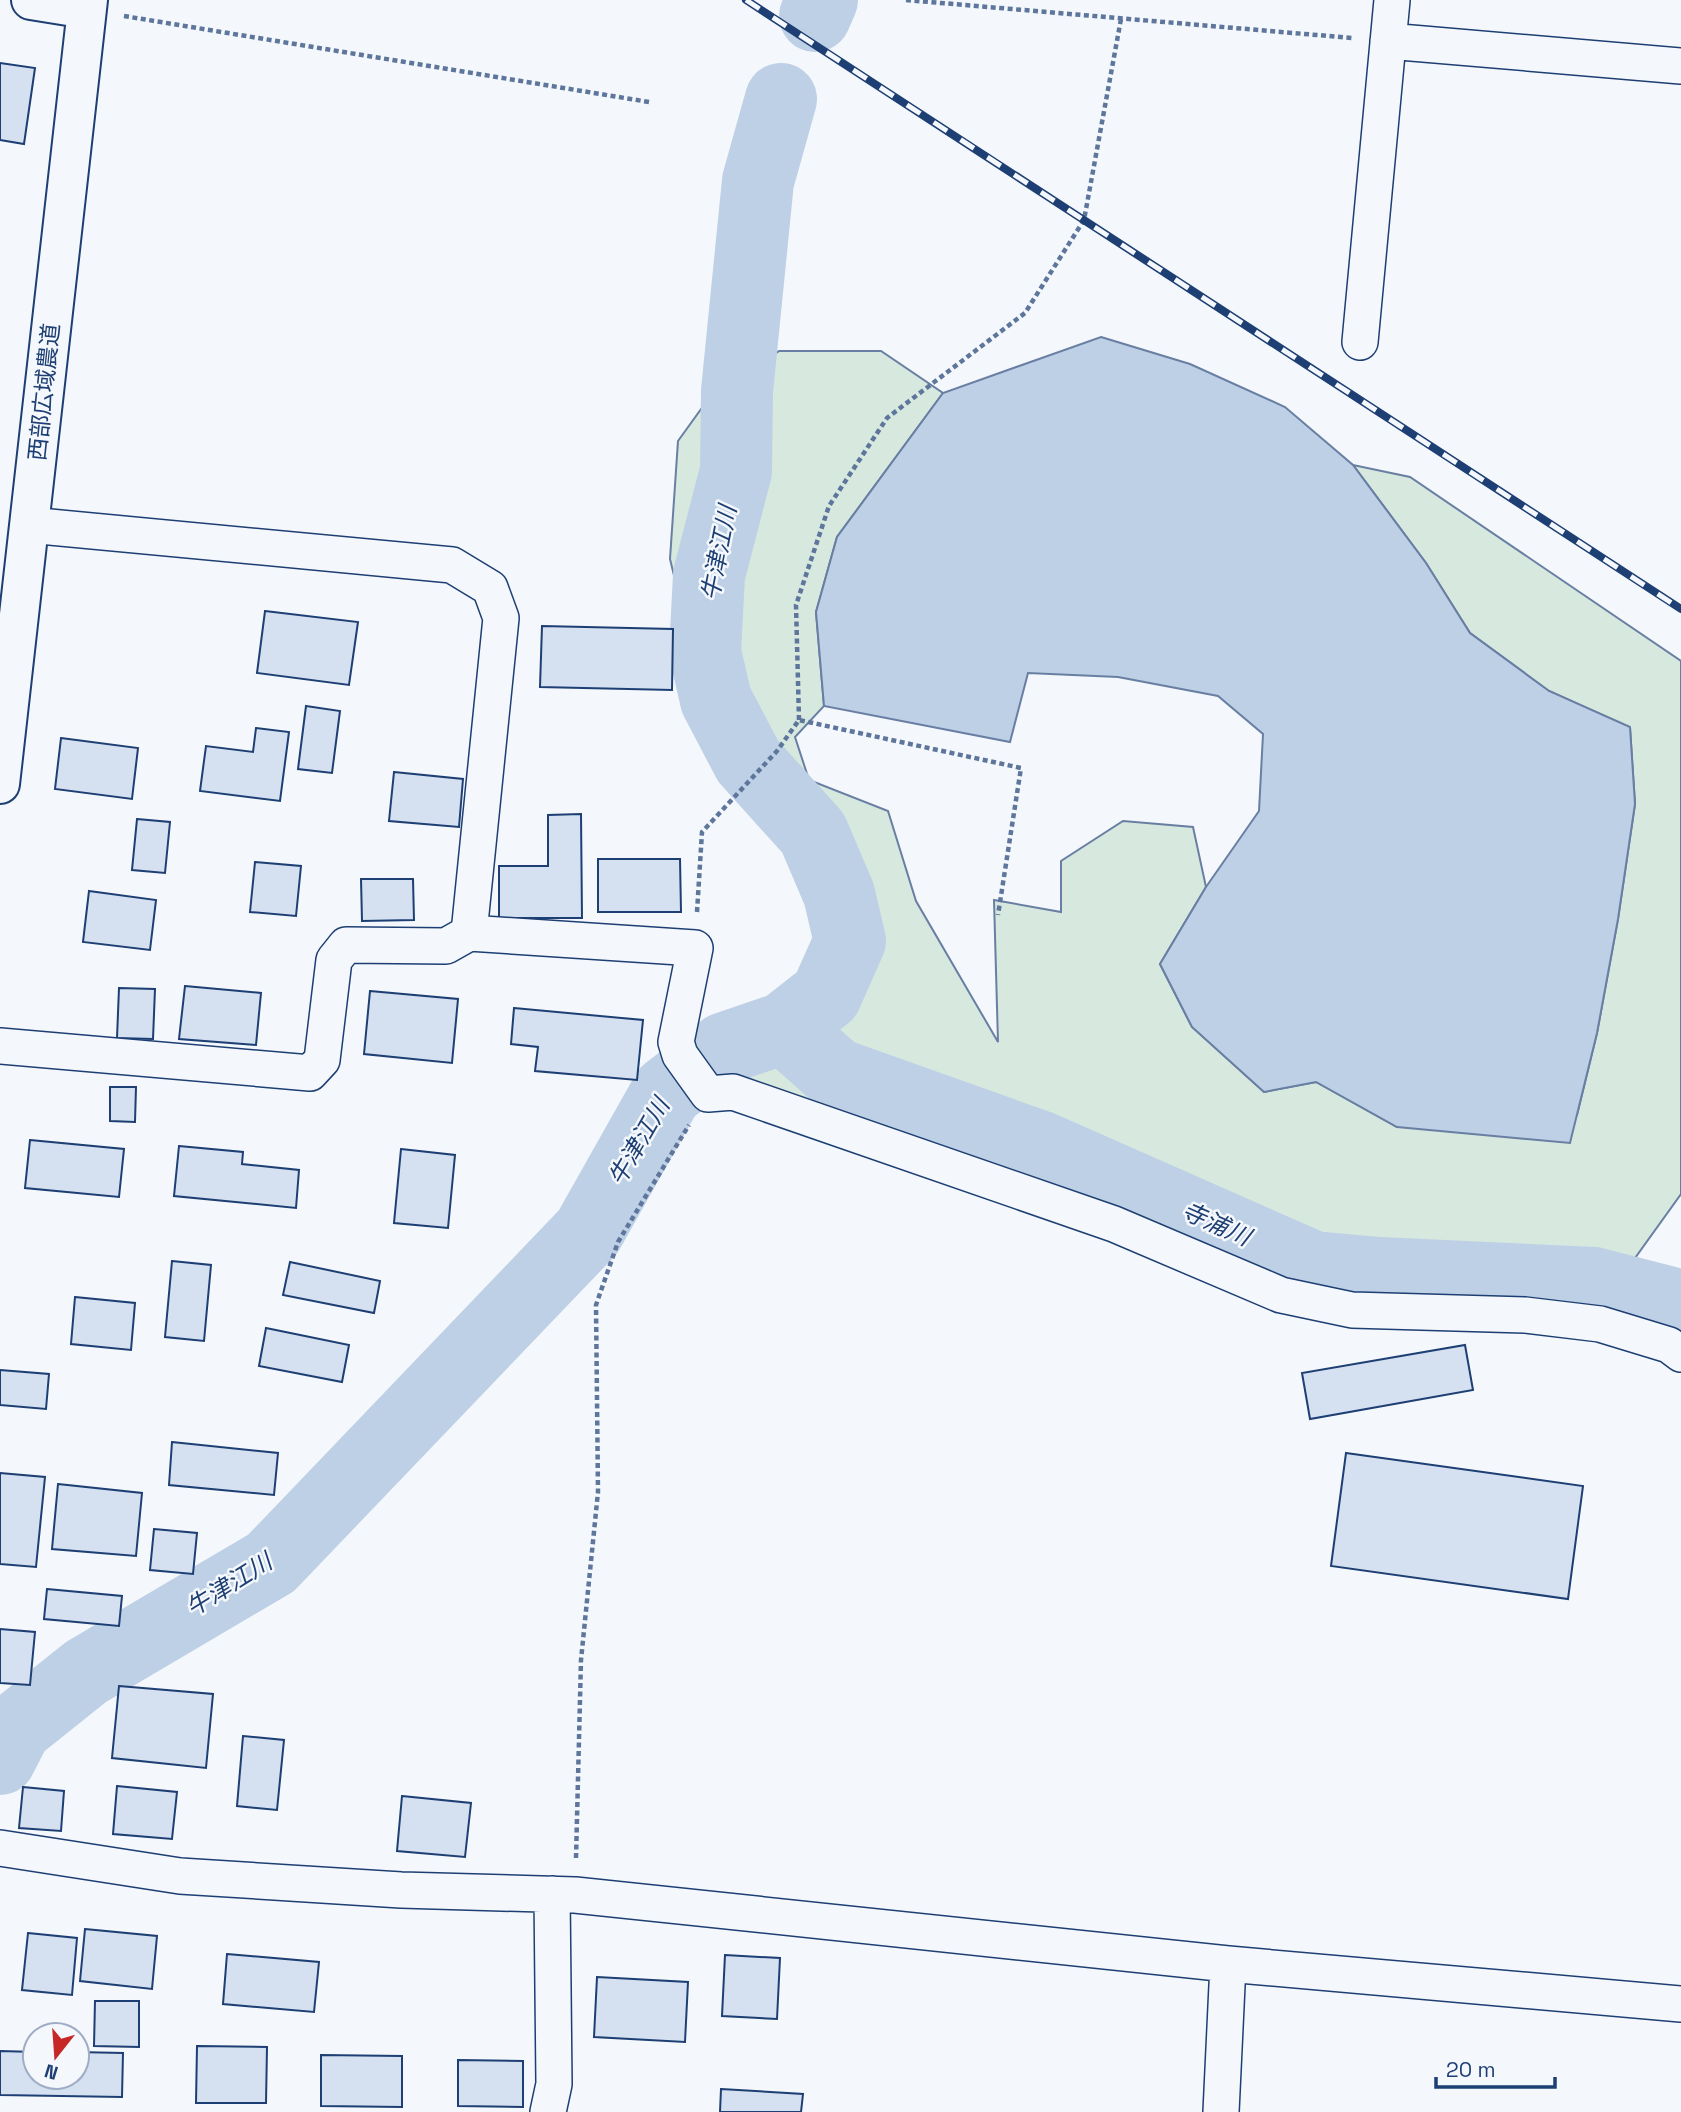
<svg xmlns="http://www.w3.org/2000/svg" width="1681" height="2112" font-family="'Space Grotesk','Noto Sans JP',sans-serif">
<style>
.green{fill:#d7e8df;stroke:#687fa3;stroke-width:2}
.water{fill:#bed0e5;stroke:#687fa3;stroke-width:2}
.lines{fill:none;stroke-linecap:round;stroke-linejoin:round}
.river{stroke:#bed0e5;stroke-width:72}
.building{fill:#d5e0f0;stroke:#1d3f73;stroke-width:2}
.street-casing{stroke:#1d3f73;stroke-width:38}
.secondary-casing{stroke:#1d3f73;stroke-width:42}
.path{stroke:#5e769c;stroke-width:4.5;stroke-dasharray:5 3.5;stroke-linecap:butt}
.street{stroke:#f4f7fb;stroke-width:35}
.secondary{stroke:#f4f7fb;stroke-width:38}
.rail-casing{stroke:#1d3f73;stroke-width:8}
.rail{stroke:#f4f7fb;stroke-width:5;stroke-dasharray:16;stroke-linecap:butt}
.labels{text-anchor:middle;stroke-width:5;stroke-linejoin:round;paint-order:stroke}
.street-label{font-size:23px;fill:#1d3f73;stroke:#f4f7fb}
.water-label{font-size:24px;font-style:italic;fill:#1d3f73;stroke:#f4f7fb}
</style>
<rect width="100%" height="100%" fill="#f4f7fb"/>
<path class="green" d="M779,351h102l62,42 -106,144 -21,75 8,94 -29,31 14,43 79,31 28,90 82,141 -4,-142 67,12v-51l62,-40 70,6 13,60 -46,77 32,63 72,65 52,-10 81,45 180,-12 20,-82 21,-114 17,-115 -5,-76 -81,-37 -79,-58 -44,-70 -73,-98 57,12 271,184v533l-79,110 -178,-2 -124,-17 -131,-63 -433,-142 -27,-22 15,-40 70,-25 30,-67 -53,-118 -60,-79 -41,-170 8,-118 26,-36z"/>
<path class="water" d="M1101,337l89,27 95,43 68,58 73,98 44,70 79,58 81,36 5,77 -17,115 -21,114 -27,110 -173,-16 -81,-45 -52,10 -72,-65 -32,-63 46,-77 53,-76 4,-77 -45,-38 -100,-19 -90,-4 -18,69 -186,-36 -8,-94 21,-75 106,-144z"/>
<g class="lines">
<path class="river" d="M815,16l7,-16
M784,1028l52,46 205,73 272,120 66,6 215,10 74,19 13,7
M0,1759l16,-31 70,-56 185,-109 317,-331 79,-140 58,-44 59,-20 42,-33 24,-54 -11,-47 -26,-61 -65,-72 -32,-61 -11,-48 4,-77 27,-104 1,-80 21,-210 23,-82"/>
</g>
<path class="building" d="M0,63l35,5 -11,76 -24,-4z
M265,611l93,11 -9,63 -92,-12z
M542,626l131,3 -1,61 -132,-3z
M306,706l34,5 -8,62 -34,-4z
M256,728l33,4 -9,69 -80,-10 6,-45 47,6z
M61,738l77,10 -6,51 -77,-10z
M394,772l69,7 -4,48 -70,-6z
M581,814l1,104h-83v-52h49v-51z
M137,819l33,3 -5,51 -33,-3z
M598,859h82l1,53h-83z
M255,862l46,4 -5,50 -46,-4z
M361,879h52l1,41 -52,1z
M89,891l67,9 -6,50 -67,-8z
M185,986l76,7 -5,52 -77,-6z
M119,988l36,1 -2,50 -36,-1z
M370,991l88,8 -6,64 -88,-9z
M514,1008l129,12 -6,60 -102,-9 3,-24 -27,-3z
M110,1087h26l-1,35 -25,-1z
M30,1140l94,9 -5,48 -94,-9z
M179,1146l64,6 -1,12 57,6 -3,38 -122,-12z
M401,1149l54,6 -7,73 -54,-5z
M172,1261l39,4 -7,76 -39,-4z
M290,1262l90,19 -6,32 -91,-18z
M75,1297l60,6 -4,47 -60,-6z
M266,1328l83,17 -7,37 -83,-16z
M1465,1345l8,45 -163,29 -8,-46z
M0,1370l49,4 -3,35 -46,-4z
M172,1442l106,11 -4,42 -105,-10z
M1346,1453l237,33 -15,113 -237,-33z
M0,1473l45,4 -9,90 -36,-3z
M58,1484l84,9 -6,63 -84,-7z
M154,1529l43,4 -4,41 -43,-4z
M47,1589l75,7 -3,30 -75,-7z
M0,1629l35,3 -5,53 -30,-2z
M119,1686l94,8 -7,74 -94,-10z
M243,1736l41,4 -7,70 -40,-4z
M117,1786l60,6 -5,47 -59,-5z
M23,1787l41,4 -3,40 -42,-3z
M402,1796l69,7 -6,54 -68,-6z
M85,1929l72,7 -5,53 -72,-8z
M28,1933l49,5 -5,57 -50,-5z
M227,1954l92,8 -5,50 -91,-8z
M725,1955l55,3 -3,61 -55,-3z
M597,1977l91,5 -3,60 -91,-5z
M95,2001h44v46l-45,-1z
M197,2046l70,1 -1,56h-70z
M0,2051l35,1v25h42v-25l46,1 -1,44 -122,-2z
M321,2055l81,1v51l-81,-1z
M458,2060l65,1v46l-65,-1z
M721,2089l82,5 -2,18h-81z"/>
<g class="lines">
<defs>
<path id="street" d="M1388,41l293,25
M1360,342l32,-342
M29,525l423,40 38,23 11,30 -32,315
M0,1046l310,27 12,-13 12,-100 12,-15 100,1 23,-13 226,15 -19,94 4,13 28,39 25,-2 381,132 167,71 71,15 173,5 75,9 69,21 12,9
M0,1848l180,28 221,14 174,5 653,69 453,40
M548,2112l6,-28 -2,-190
M1221,2112l7,-148"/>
<path id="secondary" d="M31,0l56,9
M0,784l88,-784"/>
</defs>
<use href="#street" class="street-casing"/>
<use href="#secondary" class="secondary-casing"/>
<path class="path" d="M906,0l446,38
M124,16l525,86
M799,720l-3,-115 33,-99 58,-88 138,-105 59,-93 37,-201
M697,912l5,-80 75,-81 22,-31 222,48 -23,147
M576,1858l5,-198 17,-168 -2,-187 22,-63 71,-117"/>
<use href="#street" class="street"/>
<use href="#secondary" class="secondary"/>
<defs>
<path id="rail" d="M746,0l935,609"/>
</defs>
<use href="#rail" class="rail-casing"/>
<use href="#rail" class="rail"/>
</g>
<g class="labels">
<g class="street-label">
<text transform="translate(44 392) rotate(-84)" y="8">西部広域農道</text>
</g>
<g class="water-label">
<text transform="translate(719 553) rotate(-79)" y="8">牛津江川</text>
<text transform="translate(639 1142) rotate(-60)" y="8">牛津江川</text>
<text transform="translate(1216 1224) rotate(24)" y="8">寺浦川</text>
<text transform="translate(229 1585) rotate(-32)" y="8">牛津江川</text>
</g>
</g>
<g transform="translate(56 2056) rotate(197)"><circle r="33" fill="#f4f7fb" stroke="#9eadc5" stroke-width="2"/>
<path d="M0-5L12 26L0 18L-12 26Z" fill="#c62828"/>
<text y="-10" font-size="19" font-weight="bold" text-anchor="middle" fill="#1d3f73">N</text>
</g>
<path d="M1436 2077v10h119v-10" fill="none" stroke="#1d3f73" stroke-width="3.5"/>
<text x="1446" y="2077" font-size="21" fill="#1d3f73" stroke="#f4f7fb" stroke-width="5" paint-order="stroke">20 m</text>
</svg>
